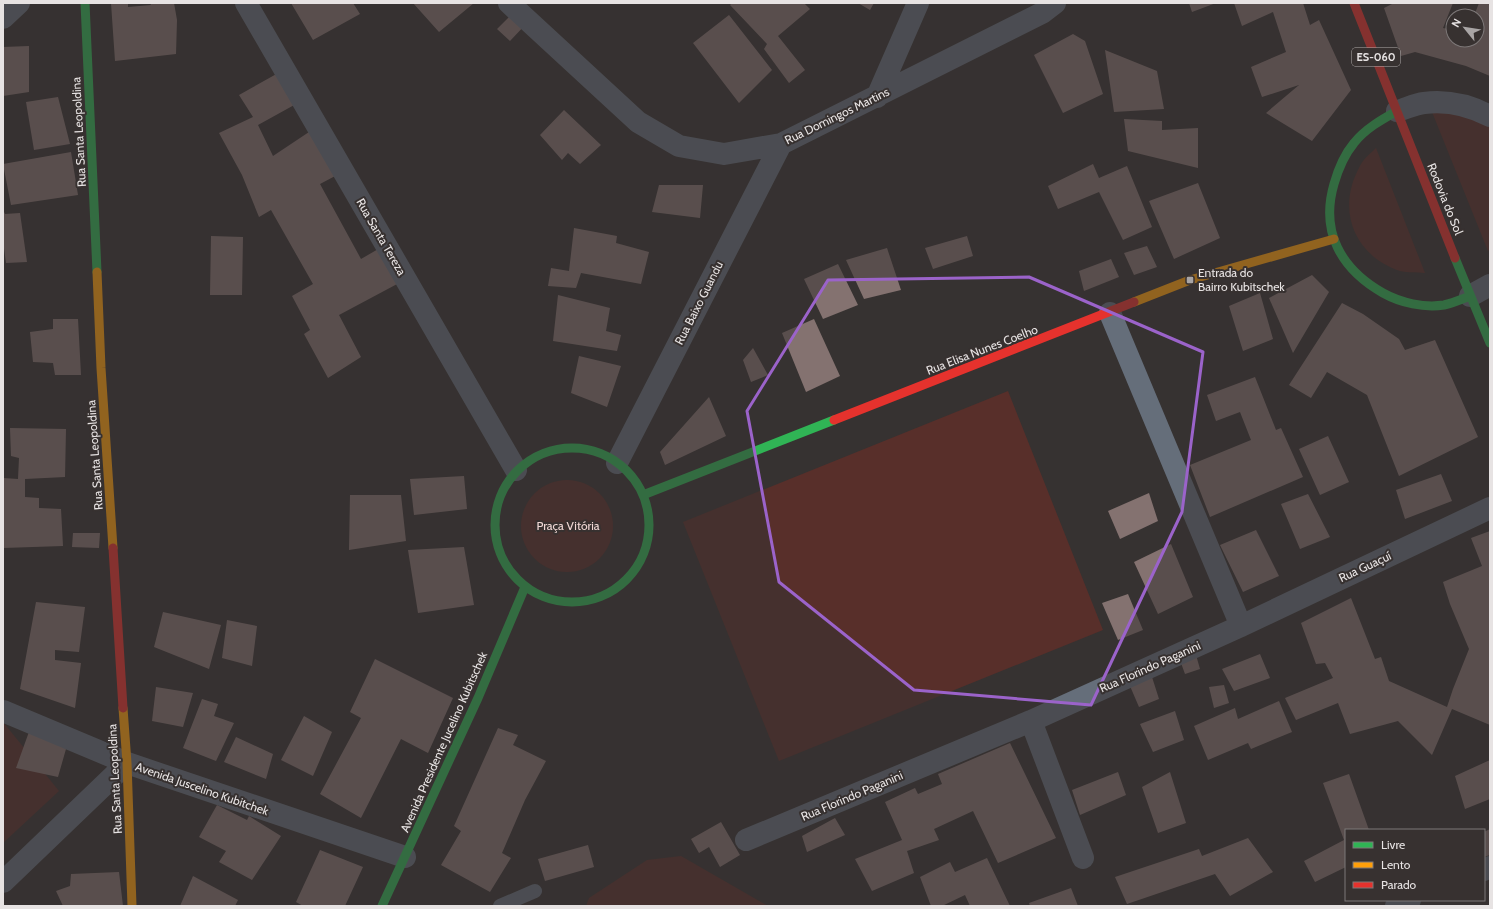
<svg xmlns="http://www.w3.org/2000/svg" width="1493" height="909" font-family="Cabin,sans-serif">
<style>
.green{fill:#582f2a}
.building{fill:#847270}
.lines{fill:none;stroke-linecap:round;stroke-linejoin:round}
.lane{stroke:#656e7a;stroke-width:14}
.street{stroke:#656e7a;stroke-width:22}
.fast{stroke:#30b455;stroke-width:9}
.slow{stroke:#ff9f0a;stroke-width:9}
.jam{stroke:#e5322d;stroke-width:9}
.marked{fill:none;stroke:#9b63ca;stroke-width:3;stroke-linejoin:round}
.poi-dot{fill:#a9a5a5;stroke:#373130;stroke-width:1.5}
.labels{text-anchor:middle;stroke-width:4;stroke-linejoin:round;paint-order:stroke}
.shield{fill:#373130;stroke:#b2aead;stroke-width:1}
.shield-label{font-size:11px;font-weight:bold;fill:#e7e3e3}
.street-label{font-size:12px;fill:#e7e3e3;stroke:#373130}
.poi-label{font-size:12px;fill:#e7e3e3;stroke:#373130;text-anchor:start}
.park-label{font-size:12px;fill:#f0d8d5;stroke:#373130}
</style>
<rect width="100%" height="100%" fill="#363231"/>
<path class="green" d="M1430,107l60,17v125l-2,2z
M1376,148l49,125c-8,-1 -17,0 -25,-2 -47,-16 -64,-62 -40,-105 3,-7 11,-13 16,-18z
M1008,391l95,239 -324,131 -96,-239z
M521 526a46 46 0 1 1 92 0a46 46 0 1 1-92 0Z
M3,722l56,69 -56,52z
M681,856l87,50h-182l3,-8 58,-38z"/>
<path class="building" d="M111,3h17v4l23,-2 -1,-2h24l3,17 -1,34 -61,7z
M291,3h62l7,11 -47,26z
M413,3h61l-35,29z
M732,3h72l6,6 -32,27 27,34 -16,13 -25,-34 3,-5 -37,-39z
M858,3h16l-4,7z
M1189,3h27l-24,9z
M1234,3h69l7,22 9,-5 32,70 -39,51 -46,-28 33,-28 -37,12 -11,-30 35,-15 -13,-40 -31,14z
M1394,3h59l-10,25 10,2v10h24v-24h-3l5,-13h11v73l-24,-10 -51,-14 -14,4 -17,-48z
M514,12l12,12 -16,17 -13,-12z
M729,15l43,55 -33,33 -46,-60z
M1073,34l12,7 18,53 -40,19 -29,-58z
M29,46v46l-26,4v-49z
M1105,50l52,21 7,38 -50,3z
M280,72l16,32 -38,21 15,31 39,-26 25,45 -17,9 41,75 19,-11 19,35 -60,32 22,42 -33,21 -24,-44 6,-4 -18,-34 21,-12 -42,-74 -12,7 -17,-42 -23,-42 34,-16 -14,-22z
M58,97l12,47 -36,6 -8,-48z
M564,110l37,35 -21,19 -12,-11 -6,7 -22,-25z
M1124,119l38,2v9l36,-2v40l-70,-17z
M71,152l7,43 -67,10 -8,-41z
M1093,164l6,14 28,-12 25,61 -29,13 -24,-48 -41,17 -10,-23z
M1198,183l22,55 -46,21 -25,-58z
M659,185h44l-3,33 -48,-6z
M3,210l2,4 15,-1 7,49 -21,1 -3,-22z
M574,228l43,8 -1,7 33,9 -8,32 -60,-11 -5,15 -28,-2 3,-18 18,3z
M211,236l32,1 -1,58h-32z
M967,236l6,20 -40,13 -8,-21z
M1147,246l10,21 -23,8 -10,-22z
M887,248l14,42 -37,9 -18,-39z
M1111,259l8,18 -35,14 -5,-20z
M838,264l20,41 -35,14 -19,-40z
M1312,275l17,17 -36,61 -24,-55z
M1260,293l13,46 -30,12 -14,-45z
M558,295l52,13 -4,23 15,4 -4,16 -64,-10z
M1342,303l21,11 36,25 6,11 30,-10 43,97 -79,39 -32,-81 -40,-23 -16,26 -22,-13z
M53,319h25l3,56h-26l-2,-12 -20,-1 -3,-30 23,-3z
M814,319l26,57 -34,16 -24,-59z
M753,348l15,27 -17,7 -8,-22z
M579,356l42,10 -14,41 -36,-14z
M1255,377l21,53 5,-2 22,49 -93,40 -20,-52 61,-25 -11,-28 -24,9 -9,-26z
M709,397l17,39 -61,29 -5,-13z
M10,428l56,1 -1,48 -40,2v18l14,1v10l22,1 2,37 -60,2v-70l15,1 1,-21 -8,-2z
M1328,436l21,46 -29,13 -21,-46z
M1441,474l11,27 -47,18 -9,-29z
M464,476l3,33 -53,6 -4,-36z
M1149,493l9,28 -38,18 -12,-28z
M1308,494l22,43 -30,12 -19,-45z
M350,495h51l5,46 -57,9z
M1256,530l23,46 -36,16 -23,-47z
M1490,531v194l-38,-16 -20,46 -34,-34 -48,13 -12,-31 -42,17 -11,-22 48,-20 -8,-15 -9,1 -15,-41 50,-25 24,61 6,-2 8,24 58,26 6,-18 16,-40 -19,-45 -7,-22 39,-16 -11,-28z
M73,533h27l-1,15 -27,-1z
M1171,544l22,53 -35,17 -24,-52z
M464,547l10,58 -56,8 -10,-63z
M1128,594l15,36 -25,10 -16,-37z
M36,602l49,5 -6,45 -24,-2v10l26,3 -6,45 -55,-19z
M163,612l58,13 -12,44 -55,-22z
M227,620l30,6 -5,40 -30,-8z
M1260,654l10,24 -36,13 -12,-22z
M1196,655l4,14 -15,5 -4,-11z
M375,659l78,39 -25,55 -27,-14 -40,79 -41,-24 41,-76 -11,-6z
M1152,677l7,22 -20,8 -9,-21z
M1224,685l5,18 -15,5 -5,-21z
M156,687l37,6 -10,34 -31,-6z
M202,699l16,5 -4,12 20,7 -18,38 -33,-13z
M1279,701l13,31 -41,17 -3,-6 -40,17 -14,-34 41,-18 3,11z
M1175,711l9,29 -31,12 -13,-28z
M304,716l28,16 -19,44 -32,-16z
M498,728l20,7 -5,10 33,16 -21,39 -23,53 9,5 -21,34 -49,-27 20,-34 -7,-5z
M30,729l38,13 -10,35 -42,-9z
M236,737l37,17 -7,25 -42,-17z
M1010,743l46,95 -58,25 -25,-52 -39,18 5,11 -32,11 7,22 -42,18 -17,-32 47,-19 -17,-38 30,-14 3,6 24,-10 -4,-10z
M1490,760v39l-25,10 -10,-33z
M1118,772l8,23 -46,20 -8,-25z
M1170,772l16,51 -28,10 -16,-46z
M1349,774l20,56h-23v37l-31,15 -11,-21 40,-21 -21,-57z
M217,805l30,15 2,-4 32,20 -29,44 -33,-18 7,-11 -27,-14z
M835,818l10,17 -38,17 -5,-16z
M721,822l19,33 -20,12 -11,-20 -10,6 -8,-14z
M1490,829v26l-6,2v-25z
M1248,838l25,34 -43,24 -15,-22 -88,30 -12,-27 84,-28 3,7z
M588,845l6,22 -49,14 -7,-22z
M320,850l43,17 -18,39h-42l-7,-4z
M987,858l23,48h-40l-5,-11 -23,11h-11l-11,-29 30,-15 5,10z
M119,872l4,34h-60l-7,-15 14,-5 1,-12z
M193,876l45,24 -3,6h-55z
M1071,888l7,18h-48l-1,-3z"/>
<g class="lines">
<path class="lane" d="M500,906l35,-15"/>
<path class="street" d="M246,3l270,467
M509,3l129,119 41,24 45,8 57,-10 261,-131 13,-10
M3,18l16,-15
M877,97l41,-94
M1397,111c8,-2 18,-7 27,-8 23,-3 45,2 66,13
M1470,296l20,-11
M1110,313l131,313
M617,463l164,-319
M3,711l124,52 278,94
M1031,721l52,137
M746,840l285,-119 210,-95 249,-118
M1484,870l6,-3
M3,882l124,-119
M1396,906l14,-6"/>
<path class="fast" d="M85,3l12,269
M1397,111c-16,9 -32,18 -43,32 -10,12 -16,27 -20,41 -14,48 7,85 49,109 18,10 41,15 61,12 9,-2 18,-6 26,-9
M1455,258l35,85
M495 525a77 77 0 1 1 154 0a77 77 0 1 1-154 0Z
M643,495l191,-75
M382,906l96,-208 47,-111"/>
<path class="slow" d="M97,272l4,96 12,180
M1134,302l56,-22 144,-41
M123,708l4,55 5,143"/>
<path class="jam" d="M1354,3l101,255
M834,420l300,-118
M113,548l10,160"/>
</g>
<path d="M0 0H1493V909H0ZM1029,277l174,75 -21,160 -91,193 -177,-15 -135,-108 -32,-171 81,-131z" fill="#363231" fill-opacity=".55" fill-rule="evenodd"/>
<path class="marked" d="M1029,277l174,75 -21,160 -91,193 -177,-15 -135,-108 -32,-171 81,-131z"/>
<rect class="poi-dot" x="1186" y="276" width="8" height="8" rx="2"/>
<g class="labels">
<rect class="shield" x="1352" y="48" width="48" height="18" rx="3"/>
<g class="shield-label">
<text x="1376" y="61">ES-060</text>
</g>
<g class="street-label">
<text transform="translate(837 116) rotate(-26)" y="4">Rua Domingos Martins</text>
<text transform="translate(79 132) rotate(-93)" y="4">Rua Santa Leopoldina</text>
<text transform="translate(1445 199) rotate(68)" y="4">Rodovia do Sol</text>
<text transform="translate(381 237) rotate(60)" y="4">Rua Santa Tereza</text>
<text transform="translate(699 303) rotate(-63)" y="4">Rua Baixo Guandu</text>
<text transform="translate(982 350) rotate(-21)" y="4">Rua Elisa Nunes Coelho</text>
<text transform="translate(95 455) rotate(-94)" y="4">Rua Santa Leopoldina</text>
<text transform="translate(1365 567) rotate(-25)" y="4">Rua Guaçuí</text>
<text transform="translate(1150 667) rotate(-24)" y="4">Rua Florindo Paganini</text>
<text transform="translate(444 742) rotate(-66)" y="4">Avenida Presidente Jucelino Kubitschek</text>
<text transform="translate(115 779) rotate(-93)" y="4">Rua Santa Leopoldina</text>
<text transform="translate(202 789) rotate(19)" y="4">Avenida Juscelino Kubitchek</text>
<text transform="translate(852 796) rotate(-23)" y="4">Rua Florindo Paganini</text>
</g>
<g class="poi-label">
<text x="1198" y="277">Entrada do<tspan x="1198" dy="14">Bairro Kubitschek</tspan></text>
</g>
<g class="park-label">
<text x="568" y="530">Praça Vitória</text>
</g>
</g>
<rect width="1493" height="909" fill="none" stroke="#e7e3e3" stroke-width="8"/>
<rect x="1345" y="829" width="140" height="72" fill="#373130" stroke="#7d7878"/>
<rect x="1353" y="842" width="20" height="6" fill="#30b455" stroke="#7d7878"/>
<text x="1381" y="849" font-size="12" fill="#e7e3e3">Livre</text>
<rect x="1353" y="862" width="20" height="6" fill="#ff9f0a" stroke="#7d7878"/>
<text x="1381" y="869" font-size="12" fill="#e7e3e3">Lento</text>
<rect x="1353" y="882" width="20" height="6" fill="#e5322d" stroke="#7d7878"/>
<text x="1381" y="889" font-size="12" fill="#e7e3e3">Parado</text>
<g transform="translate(1465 28) rotate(300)"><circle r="19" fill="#373130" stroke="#7d7878"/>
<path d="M0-3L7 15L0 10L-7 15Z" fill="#a9a5a5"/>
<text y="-6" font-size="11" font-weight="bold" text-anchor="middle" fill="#e7e3e3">N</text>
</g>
</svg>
